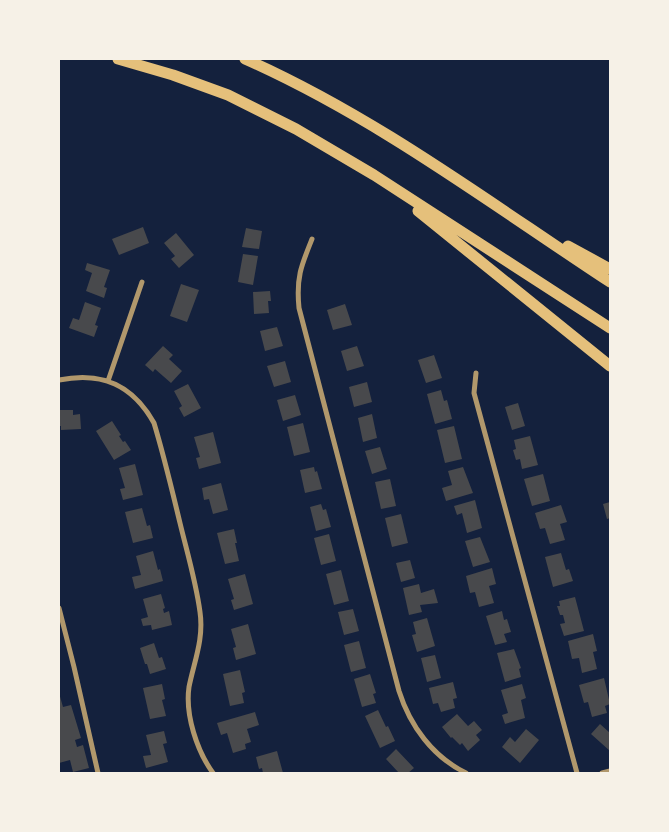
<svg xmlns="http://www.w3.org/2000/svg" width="669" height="832" font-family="'Archivo Narrow',sans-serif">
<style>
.building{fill:#48494c}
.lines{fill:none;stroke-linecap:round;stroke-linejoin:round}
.minor{stroke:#b1986c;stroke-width:5}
.motorway{stroke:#e5c07b;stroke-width:11}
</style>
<rect width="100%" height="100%" fill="#14213d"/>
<path class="building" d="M143,227l6,16 -30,12 -7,-16z
M246,228l16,3 -3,18 -17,-2z
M176,233l18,22 -15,13 -8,-9 4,-3 -11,-13z
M243,254l15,2 -5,29 -15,-3z
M87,263l23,7 -6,17 3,1 -3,10 -18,-7 6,-18 -7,-3z
M181,284l18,6 -12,32 -17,-6z
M270,291l1,10h-3l1,12 -15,1 -1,-22z
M85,302l16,6 -6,17 3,1 -4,11 -25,-9 4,-10 6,2z
M345,304l7,21 -19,5 -6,-20z
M277,327l6,19 -18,5 -5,-20z
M163,346l10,9 -4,4 13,12 -11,12 -16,-14 -2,3 -8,-7z
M357,346l7,20 -17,5 -6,-20z
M434,355l8,23 -16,5 -8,-23z
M285,361l6,21 -17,5 -7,-21z
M367,382l5,20 -18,5 -5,-20z
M188,384l13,24 -17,9 -5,-9 3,-2 -8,-15z
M441,390l3,11 3,-1 5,19 -17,5 -8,-30z
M295,395l6,20 -18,6 -6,-21z
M518,403l7,23 -13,4 -7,-23z
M59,410h14v5l7,-1 1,15 -20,1v-4h-2z
M372,414l5,24 -14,4 -5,-24z
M112,421l9,14 -2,1 4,6 2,-1 6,9 -17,10 -18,-29z
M303,423l7,29 -16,4 -7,-29z
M454,426l8,33 -17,4 -8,-33z
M213,432l8,31 -22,6 -3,-11 4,-1 -6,-20z
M530,436l8,29 -16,4 -2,-10 -4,1 -3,-10 3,-1 -2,-9z
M380,447l7,22 -15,5 -7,-23z
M135,464l8,31 -20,5 -3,-11 5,-1 -6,-20z
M314,467l1,5 2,-1 5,18 -17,4 -5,-23z
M463,467l10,26 -27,8 -4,-13 10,-3 -4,-14z
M543,474l7,27 -18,5 -8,-27z
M390,479l6,27 -15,3 -6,-27z
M221,483l7,27 -15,4 -4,-15 -5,1 -2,-12z
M475,500l7,28 -15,5 -5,-20 -5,2 -3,-9z
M610,502v16l-3,1 -4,-15z
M321,504l2,6 3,-1 5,18 -15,4 -6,-24z
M561,505l6,17 -7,2 5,16 -15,4 -5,-16 -5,1 -5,-16z
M142,508l5,18 3,-1 3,13 -20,5 -8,-31z
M401,514l7,29 -16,4 -7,-29z
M234,529l3,14h-2l4,18 -14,3 -8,-31z
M329,534l7,27 -15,4 -7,-27z
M480,537l10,25 -17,5 -8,-26z
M153,551l5,19 2,-1 3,12 -28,8 -3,-12 9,-2 -5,-19z
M561,553l5,17 3,-1 4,12 -20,6 -8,-30z
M410,560l5,18 -14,4 -5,-19z
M492,568l4,16 -7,2 5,17 -15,4 -4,-15 -5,1 -4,-17z
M341,570l8,31 -15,4 -8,-31z
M245,574l8,30 -19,6 -3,-10 3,-1 -6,-20z
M419,584l2,9 13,-4 4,14 -18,2 2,7 -13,3 -6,-27z
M161,594l4,14 -2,1 1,4 5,-2 3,14 -20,5 -1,-5 -8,1 -2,-7 7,-2 -5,-18z
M575,597l9,34 -20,5 -4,-12 5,-1 -2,-8h-3l-3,-9h3l-1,-5z
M353,609l6,22 -15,4 -6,-23z
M502,611l2,9 3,-1 4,13 -7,2 3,8 -12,3 -9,-29z
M427,618l8,28 -18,6 -5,-17 4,-1 -3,-12z
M248,624l8,30 -20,6 -3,-12 3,-1 -5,-18z
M593,634l4,17 -4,1 4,17 -15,4 -3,-15 -7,1 -4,-18z
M359,641l7,27 -15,4 -7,-27z
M154,643l5,15 3,-1 4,12 -16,5 -3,-10h-2l-5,-16z
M514,649l7,19 -2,1 2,8 -16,5 -8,-29z
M435,655l6,23 -14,4 -6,-24z
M240,670l5,22 -3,1 2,10 -14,3 -7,-32z
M370,674l6,19 -3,1 3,9 -14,4 -8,-28z
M604,678l6,26 -5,2 2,7 -15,4 -4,-15 -4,1 -5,-18z
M453,682l4,16 -4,1 2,9 -14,4 -3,-9 -5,1 -4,-16z
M162,684l3,15 -3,1 4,16 -16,3 -7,-31z
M522,684l4,14 -5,2 4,18 -20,6 -3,-9 6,-2 -7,-23z
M59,693l4,14 8,-2 10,33 -6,2 2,7 6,-2 6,23 -16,4 -3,-12 -11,3z
M378,710l8,17 2,-1 7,15 -15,7 -15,-32z
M255,712l4,13 -12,4 4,13 -6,2 1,5 -13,4 -6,-20 -6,2 -4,-12z
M457,714l11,12 6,-5 8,9 -6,5 4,5 -12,11 -6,-8 -2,2 -8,-8 -1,1 -9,-11z
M600,724l10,9v18l-19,-17z
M526,729l13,11 -19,23 -18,-16 8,-10 5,5z
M164,731l3,12 -4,1 5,18 -22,6 -3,-12 8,-1 -5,-20z
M396,749l18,19 -6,5h-9l-13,-14z
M277,751l6,22h-20l-1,-5 -3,1 -3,-12z"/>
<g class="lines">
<path class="minor" d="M312,239c-11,27 -16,39 -13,69l100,383c11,35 34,66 67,82
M476,373l-2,20 103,380
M59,380c43,-9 74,5 95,43 10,33 18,67 26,100 7,29 16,59 20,89 4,27 -6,50 -11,75 -4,28 8,64 24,86
M108,381l34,-99
M59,608l15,59 24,106
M602,773l8,-2"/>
<path class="motorway" d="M118,59l55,16 55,20 68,34 78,46 236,153
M245,59c131,58 246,145 365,223
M418,211l192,155
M568,246l42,23"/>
</g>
<rect width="669" height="832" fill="none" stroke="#f6f1e7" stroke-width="120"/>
</svg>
